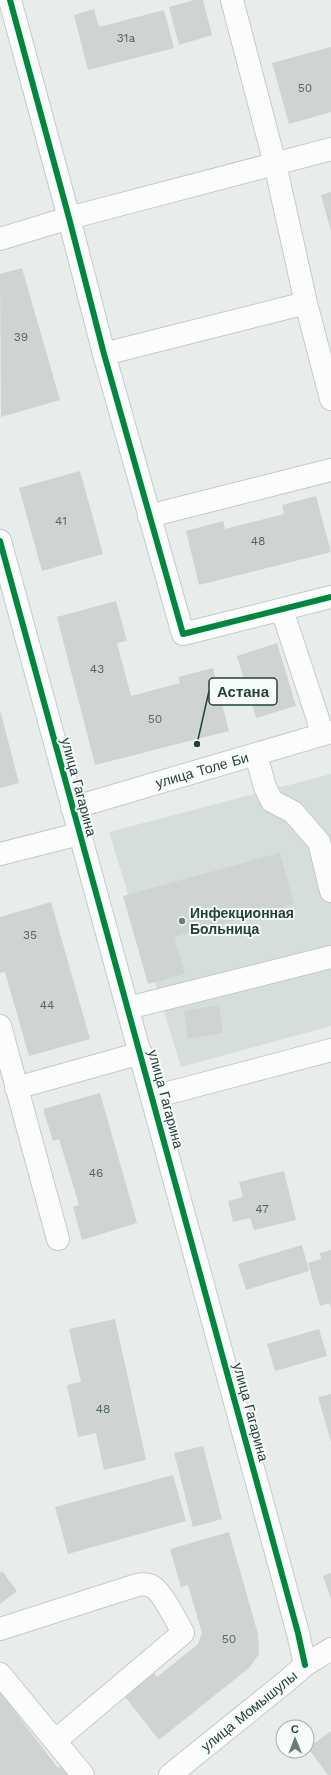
<svg xmlns="http://www.w3.org/2000/svg" width="331" height="1775" font-family="'Work Sans',sans-serif">
<style>
.built{fill:#d6dedb}
.building{fill:#cfd4d2}
.lines{fill:none;stroke-linecap:round;stroke-linejoin:round}
.minor-casing{stroke:#c5cac8;stroke-width:24}
.minor{stroke:#fcfcfc;stroke-width:22}
.cycleway-casing{stroke:#f7fbf9;stroke-width:8}
.cycleway{stroke:#00873e;stroke-width:6}
.poi-dot{fill:#697e78;stroke:#f7fbf9;stroke-width:1.5}
.labels{text-anchor:middle;stroke-width:4;stroke-linejoin:round;paint-order:stroke}
.number-label{font-size:12px;fill:#506761}
.street-label{font-size:14px;fill:#24423a;stroke:#f7fbf9}
.poi-label{font-size:14px;font-weight:bold;fill:#24423a;stroke:#f7fbf9;text-anchor:start}
.leader{fill:none;stroke:#24423a;stroke-width:1.5}
.callout-dot{fill:#24423a;stroke:#f7fbf9;stroke-width:1.5}
.callout{fill:#f7fbf9;stroke:#24423a;stroke-width:1.5}
.callout-label{font-size:15px;text-anchor:middle;font-weight:bold;fill:#24423a}
</style>
<rect width="100%" height="100%" fill="#e8edeb"/>
<path class="built" d="M331,774v252l-150,41 -72,-235z"/>
<path class="building" d="M194,0h9l9,35 -33,10 -10,-38z
M94,9l5,18 65,-17 10,38 -86,22 -14,-55z
M331,47v65l-42,12 -17,-61z
M331,192v39l-10,-36z
M22,268l38,132 -59,17 -1,-143z
M80,471l23,83 -61,17 -23,-83z
M316,496l15,56 -132,33 -13,-54 37,-10 2,8 59,-15 -2,-9z
M116,601l11,40 -10,2 14,53 49,-13 -2,-6 35,-9 16,63 -134,34 -38,-148z
M277,643l19,63 -40,12 -19,-62z
M0,710l19,73 -19,5z
M280,853l14,51 -120,33 11,37 -37,10 -25,-88z
M51,902l39,137 -61,17 -24,-84 -5,1v-56z
M219,1005l4,28 -35,6 -4,-28z
M100,1093l37,130 -55,17 -9,-33 6,-2 -20,-66 -6,2 -10,-32z
M284,1171l12,49 -42,10 -4,-12 -17,4 -5,-21 15,-4 -4,-15z
M302,1245l7,26 -63,19 -8,-26z
M331,1250v58l-2,-5 -9,3 -12,-43 13,-4 -1,-6z
M115,1319l31,141 -42,10 -8,-37 -18,4 -11,-52 14,-3 -12,-53z
M319,1329l8,27 -52,15 -8,-27z
M331,1394v48l-13,-45z
M203,1446l19,73 -29,8 -19,-74z
M173,1475l13,46 -118,33 -13,-47z
M229,1532l29,102 1,20 -10,14 -90,72 -37,-47 29,-24 6,8 41,-33 4,-11 -14,-48 -7,2 -11,-38z
M2,1571l15,20 -17,13v-31z
M331,1573v26l-8,-23z
M0,1692l58,76 7,-5 9,12h-74z
M331,1731v44h-3l-20,-27z"/>
<g class="lines">
<defs>
<path id="minor" d="M10,0l59,218 35,136 79,280 148,-37
M232,0l43,164 31,139 25,96
M0,239l69,-21 262,-69
M104,354l202,-51
M149,516l182,-46
M0,541l298,1092 7,32
M282,610l36,109 3,15
M256,755l9,32 7,14 21,11 26,30 12,49
M72,808l259,-76
M0,854l79,-20
M128,1008l203,-51
M0,1026l58,213
M16,1088l125,-35
M153,1097l178,-47
M0,1629l137,-44c5,-1 11,-1 16,2 9,5 24,35 30,46l-128,108
M0,1674l83,101
M170,1775l118,-95 17,-15 26,-16"/>
</defs>
<use href="#minor" class="minor-casing"/>
<use href="#minor" class="minor"/>
<defs>
<path id="cycleway" d="M10,0l59,218 35,136 79,280 148,-37
M0,541l298,1092 7,32"/>
</defs>
<use href="#cycleway" class="cycleway-casing"/>
<use href="#cycleway" class="cycleway"/>
</g>
<circle class="poi-dot" cx="182" cy="921" r="4"/>
<g class="labels">
<g class="number-label">
<text x="126" y="42">31a</text>
<text x="305" y="92">50</text>
<text x="21" y="341">39</text>
<text x="61" y="525">41</text>
<text x="258" y="545">48</text>
<text x="97" y="673">43</text>
<text x="155" y="723">50</text>
<text x="30" y="939">35</text>
<text x="47" y="1009">44</text>
<text x="96" y="1177">46</text>
<text x="262" y="1213">47</text>
<text x="103" y="1413">48</text>
<text x="229" y="1643">50</text>
</g>
<g class="street-label">
<text transform="translate(202 770) rotate(-16)" y="5">улица Толе Би</text>
<text transform="translate(79 787) rotate(75)" y="5">улица Гагарина</text>
<text transform="translate(166 1099) rotate(75)" y="5">улица Гагарина</text>
<text transform="translate(251 1412) rotate(75)" y="5">улица Гагарина</text>
<text transform="translate(249 1711) rotate(-39)" y="5">улица Момышулы</text>
</g>
<g class="poi-label">
<text x="190" y="918">Инфекционная<tspan x="190" dy="16">Больница</tspan></text>
</g>
</g>
<path class="leader" d="M197 744L209 691"/>
<circle class="callout-dot" cx="197" cy="744" r="4"/>
<rect class="callout" x="209" y="678" width="68" height="27" rx="4"/>
<g class="callout-label">
<text x="243" y="697">Астана</text>
</g>
<g transform="translate(295 1739) rotate(359)"><circle r="19" fill="#f7fbf9" stroke="#a3b1ad"/>
<path d="M0-3L7 15L0 10L-7 15Z" fill="#697e78"/>
<text y="-6" font-size="11" font-weight="bold" text-anchor="middle" fill="#24423a">С</text>
</g>
</svg>
